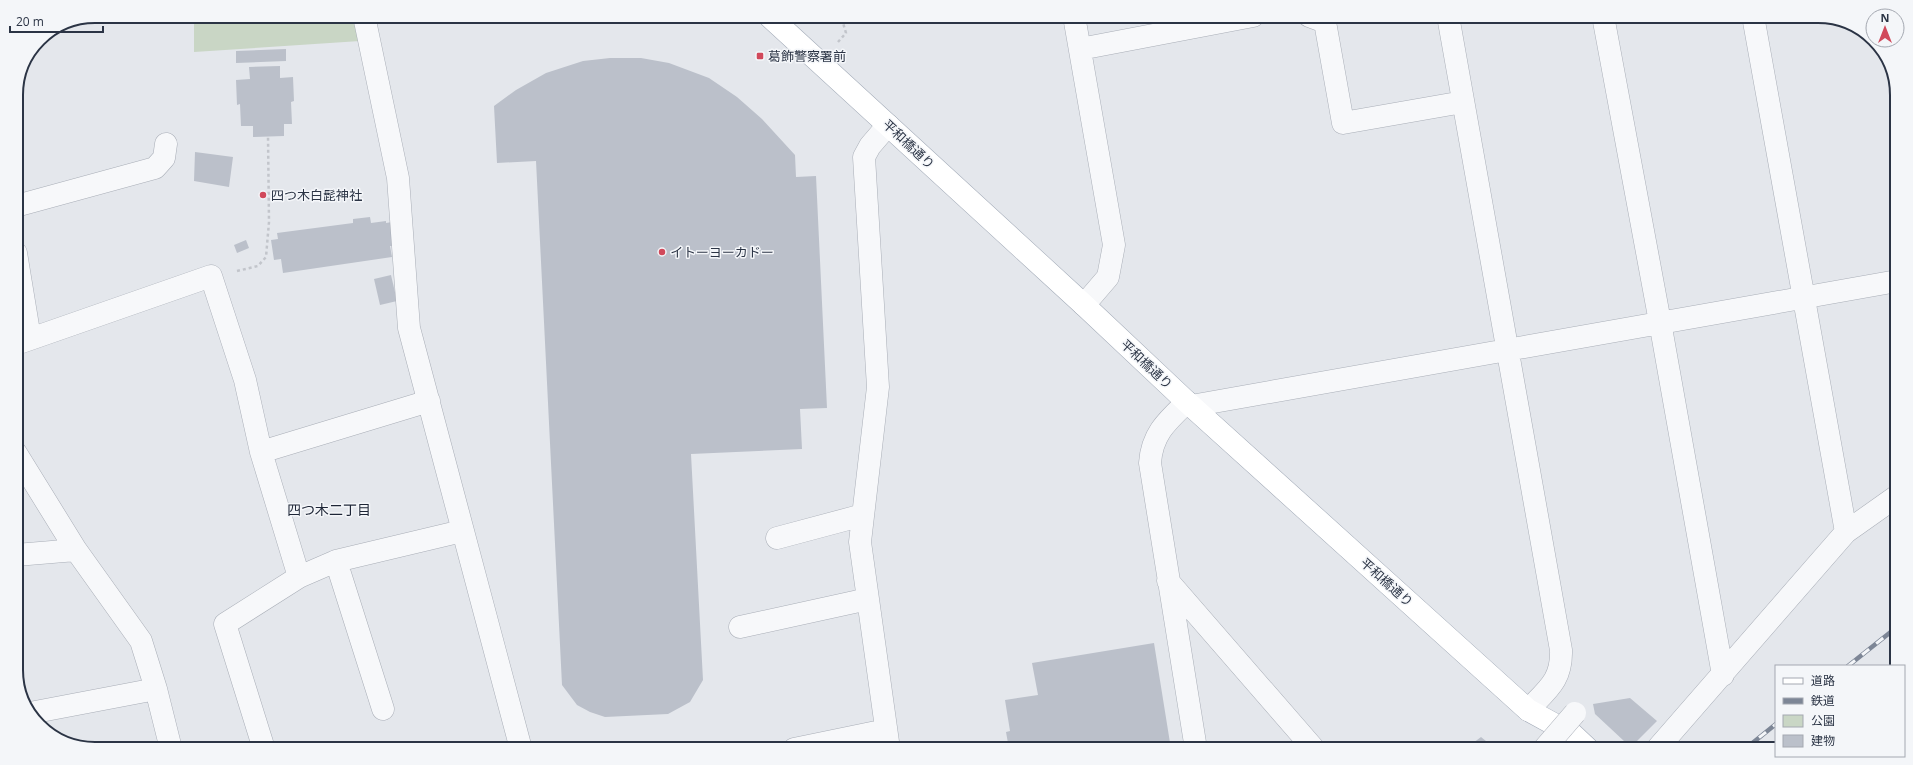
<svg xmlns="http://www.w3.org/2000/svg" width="1913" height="765" font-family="'Open Sans','Noto Sans JP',sans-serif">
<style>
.green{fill:#c9d6c5}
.building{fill:#bbc0ca}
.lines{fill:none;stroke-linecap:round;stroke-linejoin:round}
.minor-casing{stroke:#a9aeb7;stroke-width:23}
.major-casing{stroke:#a3abb8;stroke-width:23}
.path{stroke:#c2c5cb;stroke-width:2.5;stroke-dasharray:3 3;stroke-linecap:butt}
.minor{stroke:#f7f8fa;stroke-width:22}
.major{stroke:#fff;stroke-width:22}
.rail-casing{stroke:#7d8696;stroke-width:4.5}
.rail{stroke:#f4f6f9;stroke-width:3;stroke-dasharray:9;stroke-linecap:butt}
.minor-bridge-casing{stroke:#a9aeb7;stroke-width:23;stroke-linecap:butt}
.minor-bridge{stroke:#f7f8fa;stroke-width:22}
.poi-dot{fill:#d1495b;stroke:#f4f6f9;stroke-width:1.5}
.labels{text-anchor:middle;stroke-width:3;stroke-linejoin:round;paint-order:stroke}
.poi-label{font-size:13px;fill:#2b3445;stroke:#f4f6f9;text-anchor:start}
.street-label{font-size:13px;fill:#2b3445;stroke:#f4f6f9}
.neighbourhood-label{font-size:14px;fill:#1d2536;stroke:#f4f6f9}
.rim{fill:none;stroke:#2b3445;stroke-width:2}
</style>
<rect width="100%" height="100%" fill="#e4e7ec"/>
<path class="green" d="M194,16h161l5,25 -166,11z"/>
<path class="building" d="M286,49v12l-50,2v-12z
M610,58h31l28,5 40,15 28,19 25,22 33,36 1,22 20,-1 11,232 -27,1 2,40 -111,5 12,226 -13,22 -22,12 -63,3 -15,-5 -13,-7 -15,-20 -26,-524 -39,2 -3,-57 22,-16 30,-17 37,-12z
M280,66v12l13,-1 1,24 -3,1 1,22h-8v12l-31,1v-11h-12l-1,-22 -3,1 -1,-25 14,-1 -1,-12z
M195,152l38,5 -4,30 -35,-6z
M370,217l1,6 15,-2v2l6,-1 2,24h-4l2,11 -109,16 -2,-14 -7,1 -3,-20 7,-1 -1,-6 76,-10v-4z
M246,240l3,8 -12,5 -3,-8z
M391,275l6,26 -17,4 -6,-26z
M1154,643l17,106h-162l-3,-17 4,-1 -5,-31 33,-5 -6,-32z
M1630,698l27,23 -21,21 -12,-1 -29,-27 -2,-10z
M1481,737l15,12h-31z"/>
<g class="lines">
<defs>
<path id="minor" d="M364,16l34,162 11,150 112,421
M1074,16l40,229 -6,32 -24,28
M1309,16l16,6 18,101 120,-21
M1448,16l113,634c1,30 -13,39 -33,60
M1603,16l57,306 63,353
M1753,16l93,516
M1080,49l173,-33
M888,125l-18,21 -6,11 14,230 -18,155 29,207
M16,206l139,-38 9,-10 2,-14
M16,253l14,85
M16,344l195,-68 34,104 16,72 38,125
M1187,402c-20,19 -35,32 -37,61l46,286
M1191,406l706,-125
M261,452l168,-51
M16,453l60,97 65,91 15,48 15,60
M777,538l86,-23
M16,555l60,-5
M336,561l47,148
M1168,581l146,168
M740,627l128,-28
M30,713l126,-24
M264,749l-39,-125 74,-47 37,-16 126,-30
M794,749l92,-19
M1657,749l189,-217 51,-36"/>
<path id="major" d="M769,16l315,289 103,97 341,308 44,24 16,15"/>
</defs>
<use href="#minor" class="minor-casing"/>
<use href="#major" class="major-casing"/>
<path class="path" d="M838,42l8,-9 -5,-17
M237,271l21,-5 8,-9 3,-35 -1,-86"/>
<use href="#minor" class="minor"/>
<use href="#major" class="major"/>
<defs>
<path id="rail" d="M1848,666l49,-39
M1745,749l31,-25"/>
</defs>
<use href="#rail" class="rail-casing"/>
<use href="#rail" class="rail"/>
<defs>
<path id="minor-bridge" d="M1544,749l31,-36"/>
</defs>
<use href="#minor-bridge" class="minor-bridge-casing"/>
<use href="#minor-bridge" class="minor-bridge"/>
</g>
<g class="poi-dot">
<rect x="756" y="52" width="8" height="8" rx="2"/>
<circle cx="263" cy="195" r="4"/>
<circle cx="662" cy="252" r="4"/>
</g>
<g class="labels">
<g class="poi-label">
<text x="768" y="61">葛飾警察署前</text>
<text x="271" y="200">四つ木白髭神社</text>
<text x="670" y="257">イトーヨーカドー</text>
</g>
<g class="street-label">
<text transform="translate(909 144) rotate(43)" y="5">平和橋通り</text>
<text transform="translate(1147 364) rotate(43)" y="5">平和橋通り</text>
<text transform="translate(1387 582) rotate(42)" y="5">平和橋通り</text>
</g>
<g class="neighbourhood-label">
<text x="329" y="515">四つ木二丁目</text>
</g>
</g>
<path d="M0 0H1913V765H0ZM95 23H1818A72 72 0 0 1 1890 95V670A72 72 0 0 1 1818 742H95A72 72 0 0 1 23 670V95A72 72 0 0 1 95 23Z" fill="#f4f6f9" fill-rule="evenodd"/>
<path class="rim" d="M95 23H1818A72 72 0 0 1 1890 95V670A72 72 0 0 1 1818 742H95A72 72 0 0 1 23 670V95A72 72 0 0 1 95 23Z"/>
<rect x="1775" y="665" width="130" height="92" fill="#f4f6f9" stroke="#a4a8b1"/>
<rect x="1783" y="678" width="20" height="6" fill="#ffffff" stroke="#a4a8b1"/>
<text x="1811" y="685" font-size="12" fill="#2b3445">道路</text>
<rect x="1783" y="698" width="20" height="6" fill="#7d8696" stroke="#a4a8b1"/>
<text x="1811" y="705" font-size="12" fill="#2b3445">鉄道</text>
<rect x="1783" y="715" width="20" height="12" fill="#c9d6c5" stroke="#a4a8b1"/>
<text x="1811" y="725" font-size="12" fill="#2b3445">公園</text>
<rect x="1783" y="735" width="20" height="12" fill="#bbc0ca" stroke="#a4a8b1"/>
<text x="1811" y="745" font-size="12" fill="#2b3445">建物</text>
<g transform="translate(1885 28)"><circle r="19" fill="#f4f6f9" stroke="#a4a8b1"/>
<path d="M0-3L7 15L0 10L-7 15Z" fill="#d1495b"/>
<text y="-6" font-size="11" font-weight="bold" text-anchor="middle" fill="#2b3445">N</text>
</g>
<path d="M10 26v6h93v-6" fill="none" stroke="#2b3445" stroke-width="2"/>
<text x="16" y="26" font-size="12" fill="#2b3445" stroke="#f4f6f9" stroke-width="3" paint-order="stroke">20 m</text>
</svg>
